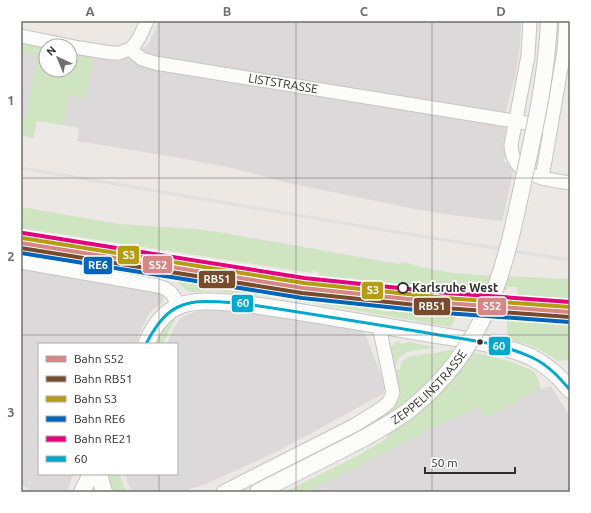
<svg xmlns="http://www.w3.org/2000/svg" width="591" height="513" font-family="Ubuntu,sans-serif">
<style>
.industrial{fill:#dcd9db}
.green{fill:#cfe4c0}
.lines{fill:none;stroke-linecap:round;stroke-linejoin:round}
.minor-casing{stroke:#c6c4c4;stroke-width:15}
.tertiary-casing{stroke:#c6c4c4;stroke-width:18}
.minor{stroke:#fcfcfb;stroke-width:13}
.tertiary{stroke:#fcfcfb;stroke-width:16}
.rail{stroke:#dfe0e1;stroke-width:3}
.tertiary-bridge-casing{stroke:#c6c4c4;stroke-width:18;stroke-linecap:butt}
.tertiary-bridge{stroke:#fcfcfb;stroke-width:16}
.bus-1-casing{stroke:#fff;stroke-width:6}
.bus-1{stroke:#00a9ce;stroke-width:3}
.rail-1-casing{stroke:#fff;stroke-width:7}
.rail-2-casing{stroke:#fff;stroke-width:7}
.rail-3-casing{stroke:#fff;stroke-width:7}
.rail-4-casing{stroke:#fff;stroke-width:7}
.rail-5-casing{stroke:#fff;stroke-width:7}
.rail-1{stroke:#d68685;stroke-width:4}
.rail-2{stroke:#7a4b2a;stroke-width:4}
.rail-3{stroke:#b49c13;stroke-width:4}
.rail-4{stroke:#0065bd;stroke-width:4}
.rail-5{stroke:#e5007d;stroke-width:4}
.grid{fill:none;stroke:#706f6e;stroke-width:1;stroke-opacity:0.55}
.stop-dot{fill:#fff;stroke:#2e2e2e;stroke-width:2}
.bus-dot{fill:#2e2e2e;stroke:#fff;stroke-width:1.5}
.labels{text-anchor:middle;stroke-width:3.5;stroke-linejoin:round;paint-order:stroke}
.street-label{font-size:12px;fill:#2e2e2e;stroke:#fff}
.stop-label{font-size:12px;font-weight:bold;fill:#2e2e2e;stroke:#fff;text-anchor:start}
.line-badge{stroke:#fff;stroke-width:1.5}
.badge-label{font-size:11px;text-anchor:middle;font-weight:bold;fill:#fff}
.neatline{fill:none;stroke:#706f6e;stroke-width:1.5}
.grid-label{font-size:13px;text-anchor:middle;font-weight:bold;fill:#706f6e}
</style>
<rect width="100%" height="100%" fill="#ebe8e5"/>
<path class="industrial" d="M159,21h362l-1,24 -4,28 -11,42 1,34 -2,13 11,2 -13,57 -44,-5 -43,-7 -122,-25 -66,-17 -53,-10 -97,-16 2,-13 -15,-3 -27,-4 -4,17 -12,-3v-90l25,4v21h24v-17l49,8 17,-6 13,-12z
M21,269l139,24 4,6 -3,5 -8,5 -7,10 -11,25h-96v130h34l-6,18h-35l-11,-8z
M204,310l39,1 116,17 6,6 2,5 18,46 -2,9 -103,56 -74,34 -25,8h-48l-5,-7 -3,-11h52v-130h-10l6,-15 8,-11 13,-6z
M551,386l19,31v75h-263l125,-64 45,-21 10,10 53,-28z"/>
<path class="green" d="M21,43l25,4v23h24v-19l23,4 -6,43 -18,-3 -5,30 -27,-4 -4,17 -12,-3v-18l5,1 11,-62 -16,-3z
M21,207l98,17 76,5 23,3 181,32 5,-2 17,5 32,6 25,2 92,4v23l-53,-6 1,-9h-10l-2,3 -85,-4v-2l-9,-1v2l-94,-10 1,-3 -7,-1v2l-291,-45z
M21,250l249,41 111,14v6l10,1 1,-6 66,6 -7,15 -167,-29 -69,-7 -23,1 -6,-2 -9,-8 -11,-4 -35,-5 -110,-19z
M517,314l53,5v41l-13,1c-15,-12 -31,-18 -50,-22v-20l10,1z
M176,317l-13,27h-10l11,-18z
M397,341l5,3 7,-2 29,6c-15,1 -43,0 -42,21h4c1,-16 24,-14 36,-16 5,-1 10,-3 15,-3 14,-1 72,13 83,22 4,4 6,12 6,17l-54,29 -9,-11 -45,21 -125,64h-22l72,-36 31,-18 -12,-20c7,-5 16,-9 20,-16 13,-19 -20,-45 1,-61z
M105,474h15l3,11 4,7h-17z"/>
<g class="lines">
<defs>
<g id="minor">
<path d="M530,21l-2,35 -17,89c1,32 34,34 59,38"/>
<path d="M21,36l59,12 32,5h7l11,-4 5,-5 4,-6 8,-17"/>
<path id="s1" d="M130,49l12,10 13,4 396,64"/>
<path d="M542,178l22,-127 2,-30"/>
<path d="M21,262l137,24c12,3 16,9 20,20"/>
<path d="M223,492l132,-67 27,-17 7,-6 4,-9 -14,-67"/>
</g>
<path id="tertiary" d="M146,344c20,-48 48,-44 93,-41 60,8 120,19 180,29 33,6 82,11 112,25 16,8 29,20 39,33
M99,474l5,18
M82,492l9,-18
M258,492l93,-47"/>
</defs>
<use href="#minor" class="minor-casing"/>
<use href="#tertiary" class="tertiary-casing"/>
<use href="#minor" class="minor"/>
<use href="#tertiary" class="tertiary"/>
<path class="rail" d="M21,168l381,65 168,27"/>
<defs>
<g id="tertiary-bridge">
<path id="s2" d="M351,445c19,-10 39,-21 57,-34 81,-64 97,-143 117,-238 11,-50 22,-101 24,-152"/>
</g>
</defs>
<use href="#tertiary-bridge" class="tertiary-bridge-casing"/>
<use href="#tertiary-bridge" class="tertiary-bridge"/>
<defs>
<path id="bus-1" d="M146,344c24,-47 45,-44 93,-41 61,9 122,19 183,29 36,7 75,9 109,25 16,7 28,20 39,33"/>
</defs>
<use href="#bus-1" class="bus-1-casing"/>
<use href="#bus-1" class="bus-1"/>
<defs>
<path id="rail-1" d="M21,243l282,45 143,15 124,9"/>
<path id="rail-2" d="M21,248l281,45 143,15 125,9"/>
<path id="rail-3" d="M22,238l282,45 142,15 124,9"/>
<path id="rail-4" d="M21,253l281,45 143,15 124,9"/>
<path id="rail-5" d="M23,233l281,45 143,15 123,9"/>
</defs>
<use href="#rail-1" class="rail-1-casing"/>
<use href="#rail-2" class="rail-2-casing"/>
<use href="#rail-3" class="rail-3-casing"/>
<use href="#rail-4" class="rail-4-casing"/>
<use href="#rail-5" class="rail-5-casing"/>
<use href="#rail-1" class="rail-1"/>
<use href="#rail-2" class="rail-2"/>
<use href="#rail-3" class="rail-3"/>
<use href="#rail-4" class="rail-4"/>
<use href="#rail-5" class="rail-5"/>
</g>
<path class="grid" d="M159,21v323M296,21v471M432,21v471M21,178h549M21,335h549M159,474v18"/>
<circle class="stop-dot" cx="403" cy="288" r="5"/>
<circle class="bus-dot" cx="480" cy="342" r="3.5"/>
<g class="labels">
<g class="street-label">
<text dy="4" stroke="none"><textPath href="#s1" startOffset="159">LISTSTRASSE</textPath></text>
<text dy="4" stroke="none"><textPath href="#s2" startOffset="98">ZEPPELINSTRASSE</textPath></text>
</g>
<g class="stop-label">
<text x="412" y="292">Karlsruhe West</text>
</g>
</g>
<g class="line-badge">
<rect x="117" y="245" width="23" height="20" rx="4" fill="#b49c13"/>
<rect x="142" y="255" width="31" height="19" rx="4" fill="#d68685"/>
<rect x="83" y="256" width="30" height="19" rx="4" fill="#0065bd"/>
<rect x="198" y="270" width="38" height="19" rx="4" fill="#7a4b2a"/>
<rect x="361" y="281" width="23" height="19" rx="4" fill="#b49c13"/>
<rect x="231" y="294" width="23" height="19" rx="4" fill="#00a9ce"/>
<rect x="477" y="297" width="30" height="19" rx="4" fill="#d68685"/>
<rect x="413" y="297" width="38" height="19" rx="4" fill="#7a4b2a"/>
<rect x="488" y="336" width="23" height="20" rx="4" fill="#00a9ce"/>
</g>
<g class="badge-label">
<text x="129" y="259">S3</text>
<text x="158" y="269">S52</text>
<text x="98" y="269">RE6</text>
<text x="217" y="283">RB51</text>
<text x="373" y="294">S3</text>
<text x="243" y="307">60</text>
<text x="492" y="310">S52</text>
<text x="432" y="310">RB51</text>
<text x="499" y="350">60</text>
</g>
<rect width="591" height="513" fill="none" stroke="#ffffff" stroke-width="44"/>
<rect x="38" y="343" width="140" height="132" fill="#ffffff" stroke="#ababab"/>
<rect x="46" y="356" width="20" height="6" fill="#d68685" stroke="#ababab"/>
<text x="74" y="363" font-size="12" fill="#2e2e2e">Bahn S52</text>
<rect x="46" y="376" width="20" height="6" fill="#7a4b2a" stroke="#ababab"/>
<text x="74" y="383" font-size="12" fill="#2e2e2e">Bahn RB51</text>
<rect x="46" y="396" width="20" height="6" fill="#b49c13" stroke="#ababab"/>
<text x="74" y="403" font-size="12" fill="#2e2e2e">Bahn S3</text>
<rect x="46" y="416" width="20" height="6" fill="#0065bd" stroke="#ababab"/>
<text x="74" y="423" font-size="12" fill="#2e2e2e">Bahn RE6</text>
<rect x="46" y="436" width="20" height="6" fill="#e5007d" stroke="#ababab"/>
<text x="74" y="443" font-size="12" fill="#2e2e2e">Bahn RE21</text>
<rect x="46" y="456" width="20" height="6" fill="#00a9ce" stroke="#ababab"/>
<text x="74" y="463" font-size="12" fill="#2e2e2e">60</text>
<g transform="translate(58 58) rotate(316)"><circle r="19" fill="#ffffff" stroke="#ababab"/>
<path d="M0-3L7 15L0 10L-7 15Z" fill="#706f6e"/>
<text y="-6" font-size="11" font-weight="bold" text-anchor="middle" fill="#2e2e2e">N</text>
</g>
<path d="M425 467v6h90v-6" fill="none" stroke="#2e2e2e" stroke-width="2"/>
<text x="431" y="467" font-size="12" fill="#2e2e2e" stroke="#ffffff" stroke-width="3" paint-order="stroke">50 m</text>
<rect x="22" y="22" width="547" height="469" class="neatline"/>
<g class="grid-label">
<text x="90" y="16">A</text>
<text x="227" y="16">B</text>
<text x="364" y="16">C</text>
<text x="501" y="16">D</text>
<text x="11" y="105">1</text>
<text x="11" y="261">2</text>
<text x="11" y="417">3</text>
</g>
</svg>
